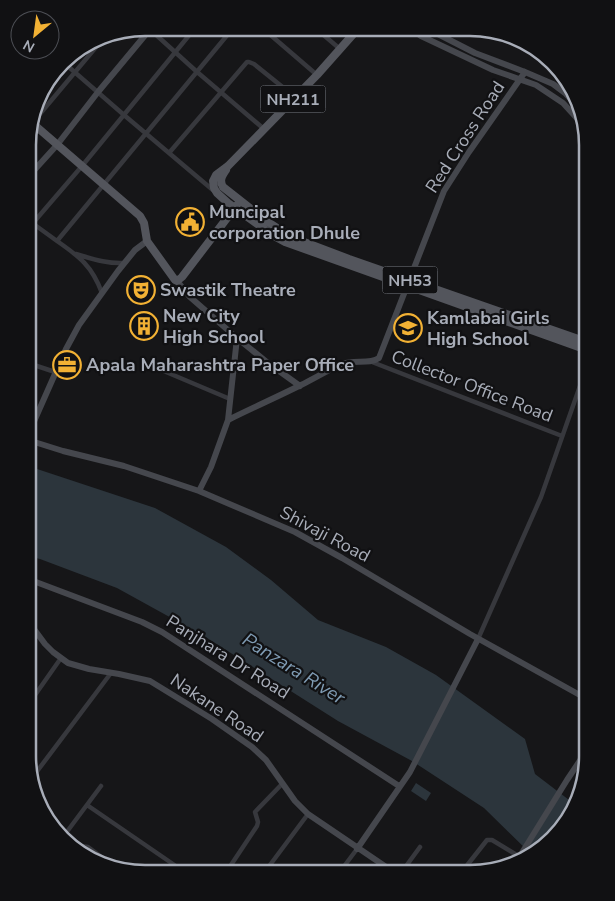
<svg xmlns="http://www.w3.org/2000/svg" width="615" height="901" font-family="'Nunito Sans',sans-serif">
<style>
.water{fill:#2c353c}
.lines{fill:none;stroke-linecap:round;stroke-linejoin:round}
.street{stroke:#37383d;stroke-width:4.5}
.secondary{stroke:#45474d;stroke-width:6}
.primary{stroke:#53555c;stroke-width:8}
.labels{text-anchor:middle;stroke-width:4.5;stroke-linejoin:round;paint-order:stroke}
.shield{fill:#111113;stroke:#7b7e86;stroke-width:1}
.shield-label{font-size:16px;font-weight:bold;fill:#a8adb8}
.street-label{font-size:18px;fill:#a8adb8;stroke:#111113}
.poi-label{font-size:18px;font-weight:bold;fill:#a8adb8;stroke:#111113;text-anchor:start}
.water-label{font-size:19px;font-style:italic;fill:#7f9bb3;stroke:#111113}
.rim{fill:none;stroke:#a8adb8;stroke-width:2.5}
</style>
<rect width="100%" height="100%" fill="#161618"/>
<path class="water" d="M28,466l127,42 71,39 45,33 47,40 68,27 50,28 89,64 10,35 38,29 -10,24 -33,26 -46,-45 -72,-47 -74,-40 -134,-85 -87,-48 -77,-29 -12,-3z
M416,783l15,10 -5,8 -15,-10z"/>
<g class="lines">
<path class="street" d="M267,32l50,43
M320,32l20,17
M154,33l42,38 68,58
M63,62l61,53 90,76
M29,127l78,-93
M169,153l78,-91h2l5,2 41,33
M28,220l29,21 172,-208
M33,223l49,-57 109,-133
M57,241c23,16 35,25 45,52
M76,254c17,5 31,10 48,9
M372,362l190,74
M28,363l27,9
M159,369l71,30
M478,639l63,-142 46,-131
M28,705l33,-47
M32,778l79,-105
M87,805l99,68
M66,840l-1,-3 1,-4 35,-47
M67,841l10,9
M77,851l4,-5 7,1 27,20
M269,866l9,7
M222,873l7,-5 28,-42 1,-4 -3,-10 27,-28
M264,873l44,-59
M339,873l18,-24
M401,873l19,-26
M461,873l26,-33h5l28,17"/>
<path class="secondary" d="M430,30l45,23 50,19 28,12 12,9 15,16
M414,31l7,5 72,34 43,15 27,18 21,23
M28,177l29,-32 41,-53 49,-59
M177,281l13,16 47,41 -9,82
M237,338l31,25 32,23
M28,435l38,-86 13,-24 39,-54 17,-21 12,-9
M28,440l35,11 61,15 75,25 96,41 47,26 128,76 117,65
M199,491l12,-24 17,-47c24,-12 49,-23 73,-35 14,-7 27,-15 41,-21 12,-5 27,1 37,-6l65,-167 25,-39 56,-80
M28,579l114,43 20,10 237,154
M28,621l17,23 8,8 15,11 21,6 30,5 31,7 62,38 40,28 14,13 29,41 13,13 87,59
M357,849l53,-77 68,-133
M515,864l52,-84 20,-30"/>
<path class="primary" d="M356,31l-39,44 -89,91 -12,9 -3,6 1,7 3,5 11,10 46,33 11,6 302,108
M31,122l109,94 4,7 3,18 28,39 2,1 5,-4 55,-72
M226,170c-4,6 -7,10 -3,17l42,33 26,17 58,22 238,83"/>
</g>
<defs>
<symbol id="civic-ring" viewBox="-11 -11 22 22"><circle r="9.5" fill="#111113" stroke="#f2b134" stroke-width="1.5"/><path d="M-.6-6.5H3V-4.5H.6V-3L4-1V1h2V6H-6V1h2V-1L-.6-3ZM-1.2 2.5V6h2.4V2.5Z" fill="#f2b134"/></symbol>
<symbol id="theatre-ring" viewBox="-11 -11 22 22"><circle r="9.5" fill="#111113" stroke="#f2b134" stroke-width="1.5"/><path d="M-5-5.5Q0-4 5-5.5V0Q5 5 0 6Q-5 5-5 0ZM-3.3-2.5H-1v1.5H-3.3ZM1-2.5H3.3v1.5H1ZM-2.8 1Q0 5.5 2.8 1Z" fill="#f2b134"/></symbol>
<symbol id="building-ring" viewBox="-11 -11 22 22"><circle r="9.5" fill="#111113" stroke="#f2b134" stroke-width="1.5"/><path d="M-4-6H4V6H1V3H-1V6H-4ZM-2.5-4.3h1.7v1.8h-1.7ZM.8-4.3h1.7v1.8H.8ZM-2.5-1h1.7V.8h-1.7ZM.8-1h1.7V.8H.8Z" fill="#f2b134"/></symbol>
<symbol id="school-ring" viewBox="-11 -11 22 22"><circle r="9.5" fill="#111113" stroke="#f2b134" stroke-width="1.5"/><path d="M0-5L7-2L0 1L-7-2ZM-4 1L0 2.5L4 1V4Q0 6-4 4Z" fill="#f2b134"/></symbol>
<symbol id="office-ring" viewBox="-11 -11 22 22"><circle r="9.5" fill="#111113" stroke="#f2b134" stroke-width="1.5"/><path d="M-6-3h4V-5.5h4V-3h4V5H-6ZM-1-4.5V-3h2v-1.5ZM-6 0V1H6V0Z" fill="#f2b134"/></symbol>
</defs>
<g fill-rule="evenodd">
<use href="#civic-ring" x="174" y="206" width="32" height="32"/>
<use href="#theatre-ring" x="125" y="274" width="32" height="32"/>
<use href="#building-ring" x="128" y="310" width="32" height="32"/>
<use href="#school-ring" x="392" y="312" width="32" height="32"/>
<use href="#office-ring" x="51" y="349" width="32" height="32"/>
</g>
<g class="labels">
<g class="shield">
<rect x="260.5" y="85.5" width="65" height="27" rx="4"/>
<rect x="382.5" y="266.5" width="55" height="27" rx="4"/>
</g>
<g class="shield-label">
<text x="293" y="105">NH211</text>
<text x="410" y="286">NH53</text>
</g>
<g class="street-label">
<text transform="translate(465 137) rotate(-57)" y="6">Red Cross Road</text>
<text transform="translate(472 386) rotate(21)" y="6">Collector Office Road</text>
<text transform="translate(325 534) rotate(28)" y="6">Shivaji Road</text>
<text transform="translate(228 657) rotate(32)" y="6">Panjhara Dr Road</text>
<text transform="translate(217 708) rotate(34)" y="6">Nakane Road</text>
</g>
<g class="poi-label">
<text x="209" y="218">Muncipal<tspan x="209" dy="21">corporation Dhule</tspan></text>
<text x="160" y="296">Swastik Theatre</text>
<text x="163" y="322">New City<tspan x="163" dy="21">High School</tspan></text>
<text x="427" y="324">Kamlabai Girls<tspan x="427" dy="21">High School</tspan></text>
<text x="86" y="371">Apala Maharashtra Paper Office</text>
</g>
<g class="water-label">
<text transform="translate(294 668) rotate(32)" y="7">Panzara River</text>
</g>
</g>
<path d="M0 0H615V901H0ZM145 36H470A109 109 0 0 1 579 145V756A109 109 0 0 1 470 865H145A109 109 0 0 1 36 756V145A109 109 0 0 1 145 36Z" fill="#111113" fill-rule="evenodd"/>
<path class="rim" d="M145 36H470A109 109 0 0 1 579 145V756A109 109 0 0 1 470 865H145A109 109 0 0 1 36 756V145A109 109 0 0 1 145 36Z"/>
<g transform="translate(35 35) rotate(209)"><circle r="24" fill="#111113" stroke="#4d4f55"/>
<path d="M0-4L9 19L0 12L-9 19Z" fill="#f2b134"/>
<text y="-8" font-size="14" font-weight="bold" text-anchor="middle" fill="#a8adb8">N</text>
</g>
</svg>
